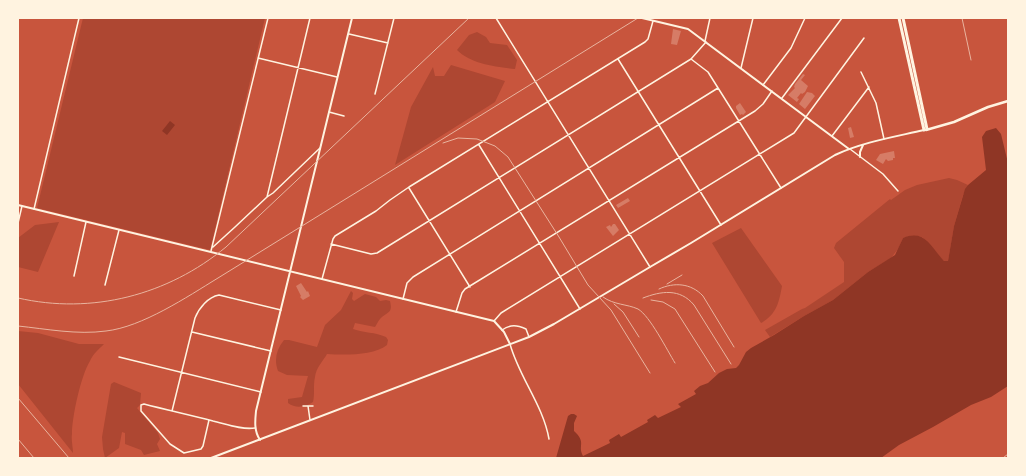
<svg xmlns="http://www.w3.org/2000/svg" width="1026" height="476" font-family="Inter,sans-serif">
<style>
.green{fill:#ae4732}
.water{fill:#8f3625}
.building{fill:#d67c66}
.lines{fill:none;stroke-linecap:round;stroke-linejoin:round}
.minor{stroke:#fff3e0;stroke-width:1.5}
.tertiary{stroke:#fff3e0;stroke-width:2}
.primary{stroke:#fff3e0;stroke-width:2.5}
.motorway{stroke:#fff3e0;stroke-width:3}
.rail{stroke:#e9b49f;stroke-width:1}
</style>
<rect width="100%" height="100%" fill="#c8553d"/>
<path class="green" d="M83,18h182l-55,232 -173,-42z
M477,32l9,5 4,6 17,2 10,15 -2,9c-19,-2 -44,-5 -58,-19l12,-15z
M451,65l54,16 -10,21 -100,63 16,-58 22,-40 2,9h9z
M949,178l8,2 11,5 -5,10 -9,31 -6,35h-4l-22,-24 -9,-2 -10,3 -5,11 -7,9 -23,14 -35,28 -29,16 -34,21 -5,-7 37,-21 3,-1 39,-26v-20l-10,-14 2,-5 54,-44 1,1 14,-10 12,-5z
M59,222l-21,50 -20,-5v-29l17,-13z
M741,228l41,58c-3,16 -5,28 -21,37l-49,-80z
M351,291l2,2 -1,6 2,2 11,-7 11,3 4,4 6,-1 4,1c3,13 -2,10 -10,18 -2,2 -3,5 -5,8l-20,-4 -2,6c11,4 22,3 33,8l2,3 -1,5c-14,11 -43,10 -60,9 -4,7 -11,14 -12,23 -2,8 0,17 -2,25 -8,5 -17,7 -25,1v-4l14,-2 6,-21 -21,-1 -9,-4c-4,-11 -2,-21 6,-31h5l28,7 8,-22 16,-15z
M18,331l20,2 41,11h25c-5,5 -11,10 -14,17 -9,14 -18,56 -18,73 -1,6 1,13 1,19l-55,-69z
M114,382l27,11 -1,12 -3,3 21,25 2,6 -3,5 3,7 -16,4 -3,-5 -16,-6v-11l-3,-1 -3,16 -14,10 -2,-9 -1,-12 9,-53z"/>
<path class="water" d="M170,121l5,4 -8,10 -5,-4z
M996,128l5,6 7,29v223l-17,11 -20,8 -38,22 -34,18 -18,13h-325l12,-42 3,-2h3l3,2 -3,7v8c13,12 3,14 9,25l27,-13 -1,-3 10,-6 2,3 27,-15 -1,-2 8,-5 3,3 23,-11 -3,-3 18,-10 -2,-3 6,-5 8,-3 11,-10 8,-4 9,-1 3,-3 7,-13 5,-4 23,-13 30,-19 29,-16 35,-28 27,-17 8,-17c21,-10 28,9 41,23h4l6,-35 11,-37 3,-4 18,-15 -4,-33 4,-6z"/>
<path class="building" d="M673,29l8,2 -4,14 -6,-1z
M803,74l2,1 -4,5 7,6 -3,6 -3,2 -1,-1 -4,5 2,1 -2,3 -9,-7 7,-7 -1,-1 1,-3z
M807,92l5,1 3,3 -10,13 -6,-5z
M740,103l6,9 -3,3 -1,-1 -2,1 -4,-7v-2z
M851,127l3,10 -4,1 -2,-10z
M894,151l1,7h-2v2l-5,1 -2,-2 -3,5 -7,-4 4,-6z
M628,198l2,3 -12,7 -2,-3z
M613,224h2l4,6 -6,6 -7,-9 4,-2 1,2z
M301,283l6,9 1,-1 2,5 -7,4 -3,-3 1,-1 -5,-10z"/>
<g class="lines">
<path class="minor" d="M496,18l154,249
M349,34l39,9
M705,41l5,-23
M258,58l79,19
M618,59l103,166
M691,59l17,13 73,116
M741,68l12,-50
M861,72l15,31 8,36
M763,85l28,-37 14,-30
M375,94l19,-76
M782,98l60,-80
M329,112l15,4
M832,136l37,-49
M479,145l101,164
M850,149l33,25 15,17
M409,188l61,99
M267,197l43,-179
M34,209l45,-191
M18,223l4,-17
M331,244l40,10 6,-1 314,-194 15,-17
M213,247l22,-20 32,-30 6,-4 47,-45
M211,251l57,-233
M74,276l12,-54
M322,279l11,-40 2,-3 41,-25 14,-11 19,-13 236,-145 3,-3 5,-18
M105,285l14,-55
M403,299l4,-16 6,-6 305,-189
M456,312l6,-19 3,-4 290,-178 8,-7 9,-13
M494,321l7,-8 293,-180 70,-95
M502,330c9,-6 15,-5 24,-1l3,8
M192,332l79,19
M510,344c9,33 33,61 39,95
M119,357l142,35
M303,406h10
M308,406l2,14
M172,411l23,-93c4,-10 13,-21 24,-23l62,15
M209,420l-6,26 -2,3 -17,4 -14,-9 -29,-33v-6l3,-1c23,6 46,11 69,17 13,3 28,9 42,7"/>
<path class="tertiary" d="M642,18l46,11 161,120
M860,157v-5l3,-7
M18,205l476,116 10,11 6,12
M260,440c-6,-9 -5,-19 -4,-29l96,-393
M211,458l318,-121 25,-13 96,-57 41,-24 144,-88c28,-13 59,-18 89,-25"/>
<path class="primary" d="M926,130l28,-8 34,-15 20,-6"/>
<path class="motorway" d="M899,18l25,112
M903,18l24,111"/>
<path class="rail" d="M962,18l9,42
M443,143l15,-5 19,1 18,7 13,11 51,80 29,48 23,25 39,63
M667,284l15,-9
M659,289c15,-7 32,-6 44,7l31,51
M603,297c11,8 24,7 35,12 12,7 29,41 37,54
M18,298c74,17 150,-3 208,-51l243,-229
M643,298c18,-7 37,-10 51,7l37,59
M651,300l12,2 12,7 40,63
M614,304l9,8 16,25
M18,326c29,3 59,9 88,5 36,-4 81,-34 112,-53l420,-260
M18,398l51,60
M18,439l16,19
M1003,458l5,-4"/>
</g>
<rect width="1026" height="476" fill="none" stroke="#fff3e0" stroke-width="38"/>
</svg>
